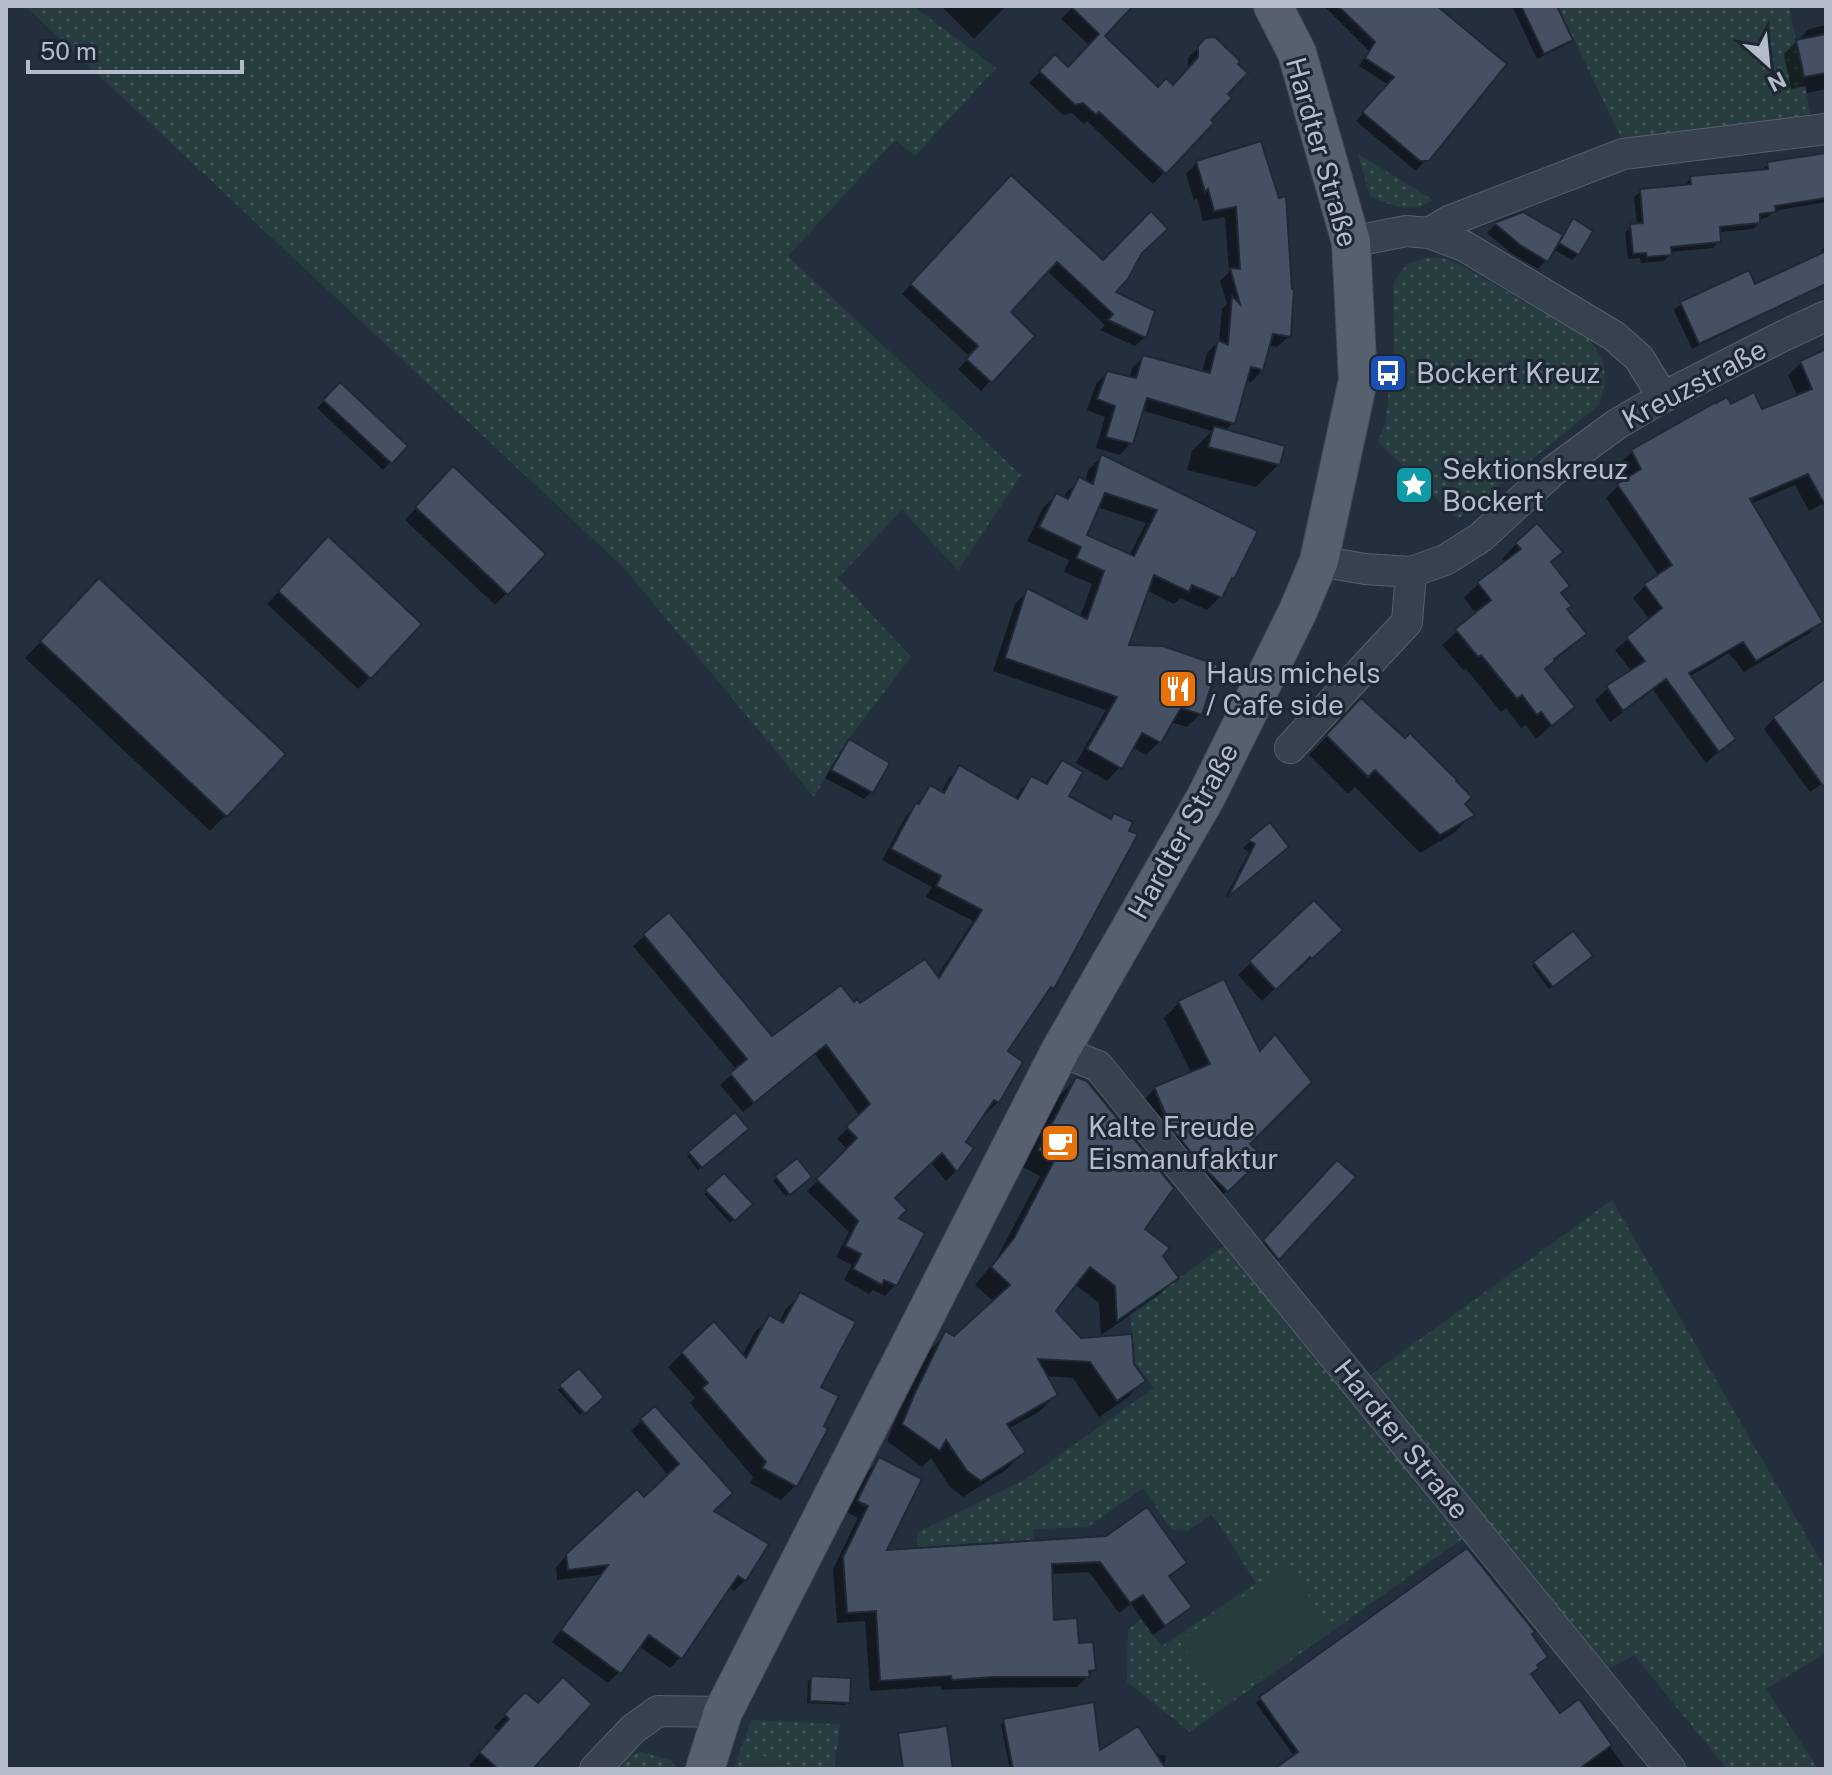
<svg xmlns="http://www.w3.org/2000/svg" width="1832" height="1775" font-family="'Public Sans',sans-serif">
<style>
.grass{fill:url(#grass-dots)}
.park{fill:#263c3f}
.shadow{fill:#0007;fill-rule:evenodd}
.building{fill:#455162;stroke:#1f2835;stroke-width:2;fill-rule:evenodd}
.lines{fill:none;stroke-linecap:round;stroke-linejoin:round}
.minor-casing{stroke:#565f6c;stroke-width:32}
.major-casing{stroke:#414a57;stroke-width:40}
.minor{stroke:#38414e;stroke-width:30}
.major{stroke:#56606e;stroke-width:38}
.labels{text-anchor:middle;stroke-width:6;stroke-linejoin:round;paint-order:stroke}
.street-label{font-size:28px;fill:#b4bcc9;stroke:#1d2633}
.poi-label{font-size:28px;fill:#b4bcc9;stroke:#1d2633;text-anchor:start}
</style>
<defs>
<pattern id="grass-dots" width="8" height="8" patternUnits="userSpaceOnUse" patternTransform="scale(2)"><rect width="8" height="8" fill="#263c3f"/><path d="M2 2h.1M6 6h.1" fill="none" stroke="#435659" stroke-width="1.8" stroke-linecap="round"/></pattern>
</defs>
<rect width="100%" height="100%" fill="#242f3e"/>
<path class="grass" d="M25,6h888l83,62 -81,88 -20,-16 -107,116 233,219 -63,95 -56,-60 -64,68 73,79 -61,80 -36,60 -189,-228z
M1558,6h231l23,116 -188,22z
M1358,154l75,46c-21,15 -42,5 -63,-4z
M1425,258h17l17,6 128,74c21,22 21,40 12,67l-141,114 -80,-77 7,-18 9,-78 -1,-63 14,-19z
M1612,1200l214,370v83l-60,36 52,80h-91l-93,-114 -30,17 -239,-293z
M1230,1242l239,292 -279,198 -63,-50 1,-53 13,-9 21,26 94,-63 -44,-69 -25,17 -16,-2 -28,-41 -55,39 -54,2v11l-116,8 -1,-15 109,-54 128,-91 -19,-25 -5,-51z
M751,1720l89,4 -6,45h-100z
M642,1752l29,8 7,9h-60l13,-14z"/>
<path class="park" d="M1288,1566l44,63 -110,74 -43,-62z
M753,1752l46,17h-52z"/>
<path class="shadow" d="M941,6h65l-32,33z
M1070,6h56l-24,30 56,54 14,-3 16,-17v-12l18,-18 19,54 -17,27 3,2 -58,61 -66,-63 -3,3 -12,-11 -9,2 -34,-32 26,-26 13,12 22,-23 -29,-27 11,-11z
M1324,6h110l70,59 -88,106 -60,-50 33,-36 -30,-19 10,-15z
M1512,6h42l16,34 -6,6 -27,13z
M1826,25v64l-19,4 -1,-7 -15,3 -7,-35 25,-25z
M1260,143l29,193 -12,11 -9,-2 -8,28 -10,10 -1,-3 -4,-1 -12,44 -8,8 54,33 -23,23 -69,-17 5,-19 20,-20 -71,-21 -10,33 -11,12 -24,-7 9,-31 -18,-7 9,-26 11,-11 22,6 3,-11 11,-11 59,16 5,-20 12,-12 3,-32 5,-5 -7,-23 9,-9 -4,-55 -22,4 -6,-23 -3,3 -8,-27 11,-12z
M1826,155v47l-52,9 -6,6 -9,2 1,3 -7,7 -34,3v9l-6,7 -43,4v2l-6,7 -23,2 -1,-5 -12,1 -3,-26 6,-7h6l-3,-29 7,-6 44,-4v-3l6,-6 70,-7 7,-7z
M1002,187l101,75 37,-9 -27,40 32,44 -10,9 -35,-16 5,-5 -58,-54 -39,41 -18,69 -9,10 -23,-22 12,-12 -68,-63z
M1523,214l39,23 11,-16 5,33 -6,6 -19,-11 -7,11 -8,9 -27,-16 -24,-20 8,-8z
M1826,246v38l-134,65 -18,-39 7,-6 67,-31 6,14 69,-33 -2,-3z
M1826,351v157l-4,-4 -13,7 -14,-26 -44,19 69,118 -12,12 -64,38 -15,-19 -40,24 44,62 -27,24 -53,-73 -43,32 -15,-22 13,-12 24,-16 -17,-22 35,-30 -17,-22 12,-12 14,-10 -53,-78 12,-12 10,-7 -9,-15 13,-12 94,-52 4,6 31,6 37,-15 -10,-22 13,-12z
M340,385l65,61 -22,24 -66,-62z
M1101,457l132,121 -7,6 -6,13 -13,13 -27,-12 -6,6 -28,-14 -20,57 74,67 -13,13 -16,-5 -12,20 -13,13 -14,-8 -12,20 -13,14 -31,-18 30,-53 -113,-39 22,-67 13,-13 52,26 12,-33 -28,-12 5,-12 -42,-19 16,-33 13,-13 7,4 3,-6 13,-13 6,2 3,-12zM1097,507l49,16 -17,33 -45,-20z
M441,481l103,73 -49,51 -90,-85z
M1516,544l33,19 16,46 19,25 -14,14 -27,22 29,37 -36,32 -10,-14 -5,3 -15,-20 -5,4 -35,-43 -3,1 -21,-25 34,-31 -12,-16 14,-14 28,-21 -4,-4z
M317,551l53,126 -12,12 -91,-85z
M83,597l143,218 -16,16 -185,-173z
M1826,681v100l-16,11 -46,-63 10,-11z
M1342,720l120,84 10,11 -18,18 -34,20 -65,-66 -7,7 -39,-39z
M849,741l22,51 -7,7 -39,-21 17,-29z
M1063,762l3,35 69,38 -83,153 -10,10 -36,54 -8,50 -11,11 -3,-2 -21,32 8,6 -15,22 -10,10 -16,-19 -37,36 3,21 26,14 -27,52 -10,11 -12,-6 -4,4 -25,-14 8,-15 -16,-8 13,-25 -42,-41 41,-41 -11,-11 23,-23 -45,-62 -72,58 -23,-27 17,-15 -104,-124 36,-32 103,124 81,-33 6,1 77,-28 37,-57 -47,-24 6,-10 -50,-27 24,-44 24,-28 10,6 9,-16 10,-10 56,31 6,-10 11,-11 12,7 8,-12z
M1270,825l9,29 -54,44 24,-46 -6,-4z
M1314,902l26,28 -42,41 -2,-3 -34,33 -24,-26z
M1587,959l-38,30 -17,-23 3,-3z
M1223,981l25,163 13,13 -49,49 -72,-102 15,-16 37,-14 -28,-56 16,-16zM1155,1093h4l18,43 -4,1z
M1076,1079l66,150 35,49 -17,16 -59,41 -2,-32 -25,-19 -21,27 27,29 52,24 12,17 -17,17 -28,19 -26,-39 -28,-2 11,19 -17,17 -31,17 15,23 -16,17 -44,28 -13,-10 -19,-29 -9,9 -35,-26 11,-27 31,-63 17,-17 9,4 39,-36 -19,-17 22,-27 43,-82 -17,-9 36,-71z
M735,1115l11,14 -48,41 -11,-14z
M797,1161l12,16 -23,19 -13,-15z
M724,1176l26,28 -20,19 -26,-29z
M1353,1177l-75,82 -16,16 -13,-17 73,-79z
M800,1295l18,93 -23,98 -14,14 -31,-17 3,-6 -63,-74 5,-5 -27,-31 14,-14 60,3 13,-24 14,-14 10,5 7,-14z
M579,1371l22,26 -21,18 -22,-25z
M655,1408l56,104 34,68 -11,11 -6,-4 -47,70 -11,11 -31,-22 -20,26 -11,11 -56,-41 48,-67 -43,5 -1,-13 11,-12 77,-56 25,-23 -38,-45z
M880,1460l4,92 301,11 -17,14 21,30 -11,10 -25,18 -22,-31 -12,9 -30,-41 -39,2 2,48 26,23 16,24 -17,18 -95,1 -41,2v-4l-71,5 -5,-70 -28,2 -4,-54 25,-51 -11,-6 22,-42z
M1529,1634l6,31 -6,9 30,42 19,-14 48,67h-348l17,-12 -39,-54 4,-4z
M812,1678l36,24 -3,3 -38,-2 1,-22z
M525,1695l10,68 3,3 -3,3h-61l-5,-4 30,-33 -5,-5z
M1004,1721l95,33 54,-1 13,3 -3,13h-153l-9,-44z"/>
<path class="building" d="M1070,6h63l-28,30 53,51 8,-9 7,7 25,-28v-11l7,-8 10,-1 25,24 -2,3 10,9 -20,21 4,4 -21,22 3,3 -48,51 -67,-62 -3,3 -13,-12 -8,2 -36,-34 16,-17 13,13 31,-33z
M1338,6h99l70,58 -78,97h-9l-58,-49 32,-35 -29,-19 10,-16z
M1521,6h36l16,34 -29,14z
M1826,34v39l-22,4 -8,-37z
M1261,141l18,57 7,-2 6,93h2l-3,48 -18,-3 -11,40 -2,-5 -9,-2 -16,57 -88,-26 -14,46 -27,-7 9,-31 -18,-7 10,-28 29,7 7,-23 67,18 8,-33 10,5 4,-49 8,8 -10,-36 10,1 -4,-62 -22,4 -6,-22 -3,3 -9,-31z
M1826,153v45l-51,8 1,6 -16,2v9l-40,4 1,15 -50,5 1,8 -25,2 -1,-4 -13,1 -3,-30 13,-1 -3,-34 51,-5 -1,-8 78,-7 -1,-7z
M1011,175l92,85 48,-49 17,18 -26,24 -14,26 -12,13 39,19 -9,27 -38,-18 5,-6 -56,-52 -46,50 24,24 -43,47 -26,-24 12,-13 -68,-62z
M1523,212l40,23 -15,27 -28,-17 -26,-22z
M1573,218l20,13 -14,24 -20,-12z
M1826,251v33l-127,60 -19,-42 69,-32 6,14z
M1826,349v158l-18,-33 -58,25 73,123 -67,39 -13,-19 -54,31 47,66 -17,13 -53,-73 -43,32 -17,-25 39,-25 -19,-24 36,-29 -18,-24 28,-19 -55,-81 24,-15 -10,-19 85,-48v1l11,-6 4,7 23,-12 8,17 50,-20 -12,-28z
M340,382l68,64 -16,18 -69,-64z
M1214,426l71,20 -5,19 -72,-18z
M1101,454l157,77 -24,48 -2,-1 -10,20 -30,-13 -3,7 -35,-17 -25,70 34,1 55,19 -16,50 -21,-7 -20,35 -19,-10 -20,36 -35,-20 30,-52 -112,-39 22,-70 60,31 17,-48 -28,-13 5,-11 -42,-20 17,-34 12,6 11,-22 14,7zM1105,493l52,17 -23,46 -47,-21z
M453,466l93,88 -38,41 -93,-88z
M1537,523l26,29 -12,10 19,24 -9,7 11,13 -5,3 20,25 -33,25 1,2 -10,8 30,38 -23,19 -11,-14 -4,3 -15,-20 -5,4 -36,-44 -3,2 -23,-28 36,-29 -14,-18 44,-33 -6,-6z
M328,536l94,88 -51,55 -93,-88z
M99,578l187,176 -59,63 -187,-176z
M1826,678v112l-53,-73z
M1361,698l44,40 5,-5 47,47 -1,1 16,16 -7,7 10,11 -35,20 -65,-65 -7,7 -42,-42z
M849,739l41,24 -17,30 -42,-23z
M1062,760l21,12 -14,24 42,23 3,-6 19,9 -4,9 9,3 -84,155 -3,-2 -43,64 15,11 -24,41 -5,-3 -28,42 8,6 -17,24 -15,-19 -47,45 12,12 -8,8 26,15 -28,53 -13,-6 -2,5 -29,-16 8,-15 -16,-8 13,-25 -42,-42 41,-41 -11,-11 24,-23 -44,-59 -72,58 -24,-30 17,-14 -104,-125 26,-22 103,124 69,-51 13,17 3,-3 3,4 65,-44 14,19 43,-68 -46,-24 5,-10 -50,-27 25,-46 3,1 11,-19 14,8 15,-28 59,34 13,-23 16,8z
M1270,822l19,25 -61,50 27,-53 -7,-4z
M1314,900l29,30 -31,29 -2,-2 -34,33 -27,-29z
M1573,931l20,25 -40,31 -20,-25z
M1224,979l36,72 15,-17 37,48 -62,62 14,13 -36,35 -27,-27 -30,-38 -17,-40 56,-23 -32,-63z
M1076,1077l11,4 87,107 -29,41 25,19 -7,8 16,22 -62,43 -2,-35 -25,-19 -34,44 25,27 51,-4 2,30 12,17 -29,20 -27,-39 -52,-3 20,36 -51,29 19,28 -45,29 -14,-10 -21,-31 -6,11 -38,-27 12,-29 31,-64 9,5 56,-51 -19,-18 23,-29 41,-79 -17,-9z
M735,1112l14,17 -47,39 -14,-16z
M797,1158l15,19 -22,18 -15,-19z
M1337,1160l19,17 -77,83 -16,-20z
M724,1173l29,31 -18,17 -30,-31z
M800,1292l56,30 -35,65 18,9 -15,30 4,3 -31,58 -35,-19 4,-6 -64,-74 6,-5 -27,-31 33,-31 32,37 23,-43 14,8z
M579,1368l25,29 -19,17 -26,-29z
M655,1406l78,87 -19,18 55,33 -23,37 -8,-5 -56,83 -33,-24 -28,39 -60,-44 47,-65 -40,5 -2,-16 71,-65 7,8 35,-33 -39,-45z
M879,1457l43,22 -35,71 219,-14 41,-29 40,56 -18,13 23,31 -27,19 -22,-31 -13,8 -30,-41 -48,2 2,56 23,-2 2,25 14,-1 3,28 -7,1 1,6h-96l-42,3 -1,-4 -71,5 -4,-70 -29,2 -4,-56 25,-51 -11,-5z
M1467,1548l68,84 -3,2 16,23 -11,8 2,3 -8,6 29,39 19,-14 33,46 -33,24h-305l24,-17 -39,-55z
M811,1676l40,2 -1,25 -40,-2z
M563,1677l29,27 -59,65h-35l-19,-17 30,-33 -5,-5 21,-22 13,11z
M1094,1702l6,48 38,-24 28,43h-153l-10,-50z
M947,1726l6,43h-50l-5,-36z"/>
<g class="lines">
<defs>
<path id="minor" d="M1429,233l20,-12 174,-67 203,-25
M1351,242l55,-11 23,2 35,13 150,90 25,22 24,39
M1319,561l46,8 46,3 34,-12 35,-22 73,-67 64,-47 46,-27 120,-61 43,-20
M1290,748l117,-126 4,-50
M1060,1051l38,15 572,703
M595,1769l38,-40 25,-18 65,1"/>
<path id="major" d="M705,1769l18,-57 337,-661 146,-254 92,-186 21,-50 39,-181 -7,-138 -54,-189 -24,-47"/>
</defs>
<use href="#minor" class="minor-casing"/>
<use href="#major" class="major-casing"/>
<use href="#minor" class="minor"/>
<use href="#major" class="major"/>
</g>
<defs>
<symbol id="bus-square" viewBox="-11 -11 22 22"><rect x="-9" y="-9" width="18" height="18" rx="4" fill="#1a4fb4" stroke="#1d2633"/><path d="M-5-6H5V4H4V6H2V4H-2V6H-4V4H-5ZM-3.5-4V0h7V-4ZM-3.5 1.2v1.5H-2V1.2ZM2 1.2v1.5H3.5V1.2Z" fill="#fff"/></symbol>
<symbol id="sight-square" viewBox="-11 -11 22 22"><rect x="-9" y="-9" width="18" height="18" rx="4" fill="#0f9aa8" stroke="#1d2633"/><path d="M0-6L1.8-2.2L6-1.7L2.9 1.2L3.7 5.4L0 3.3L-3.7 5.4L-2.9 1.2L-6-1.7L-1.8-2.2Z" fill="#fff"/></symbol>
<symbol id="restaurant-square" viewBox="-11 -11 22 22"><rect x="-9" y="-9" width="18" height="18" rx="4" fill="#e8710a" stroke="#1d2633"/><path d="M-5-6h1v4h1v-4h1v4h1v-4h1v5L-1.5 .5V6h-2V.5L-5-1ZM5-6V6H3V1.5H1.5Q1.5-4 5-6Z" fill="#fff"/></symbol>
<symbol id="cafe-square" viewBox="-11 -11 22 22"><rect x="-9" y="-9" width="18" height="18" rx="4" fill="#e8710a" stroke="#1d2633"/><path d="M-5.5-4.5H6V0H3Q3 3.5 0 3.5H-2.5Q-5.5 3.5-5.5 0ZM3-3.2v2h1.7v-2ZM-6 4.5H4V6H-6Z" fill="#fff"/></symbol>
</defs>
<g fill-rule="evenodd">
<use href="#bus-square" x="1366" y="351" width="44" height="44"/>
<use href="#sight-square" x="1392" y="463" width="44" height="44"/>
<use href="#restaurant-square" x="1156" y="667" width="44" height="44"/>
<use href="#cafe-square" x="1038" y="1121" width="44" height="44"/>
</g>
<g class="labels">
<g class="street-label">
<text transform="translate(1322 152) rotate(74)" y="10">Hardter Straße</text>
<text transform="translate(1694 384) rotate(-28)" y="10">Kreuzstraße</text>
<text transform="translate(1183 831) rotate(-61)" y="10">Hardter Straße</text>
<text transform="translate(1402 1439) rotate(51)" y="10">Hardter Straße</text>
</g>
<g class="poi-label">
<text x="1416" y="383">Bockert Kreuz</text>
<text x="1442" y="479">Sektionskreuz<tspan x="1442" dy="32">Bockert</tspan></text>
<text x="1206" y="683">Haus michels<tspan x="1206" dy="32">/ Cafe side</tspan></text>
<text x="1088" y="1137">Kalte Freude<tspan x="1088" dy="32">Eismanufaktur</tspan></text>
</g>
</g>
<rect width="1832" height="1775" fill="none" stroke="#b4bcc9" stroke-width="16"/>
<g transform="translate(1768 64) rotate(153)" stroke="#1d2633" stroke-width="6" paint-order="stroke">
<path d="M0-6L14 30L0 20L-14 30Z" fill="#b4bcc9"/>
<text y="-12" font-size="22" font-weight="bold" text-anchor="middle" fill="#b4bcc9">N</text>
</g>
<path d="M28 60v12h214v-12" fill="none" stroke="#b4bcc9" stroke-width="4"/>
<text x="40" y="60" font-size="24" fill="#b4bcc9" stroke="#1d2633" stroke-width="6" paint-order="stroke">50 m</text>
</svg>
